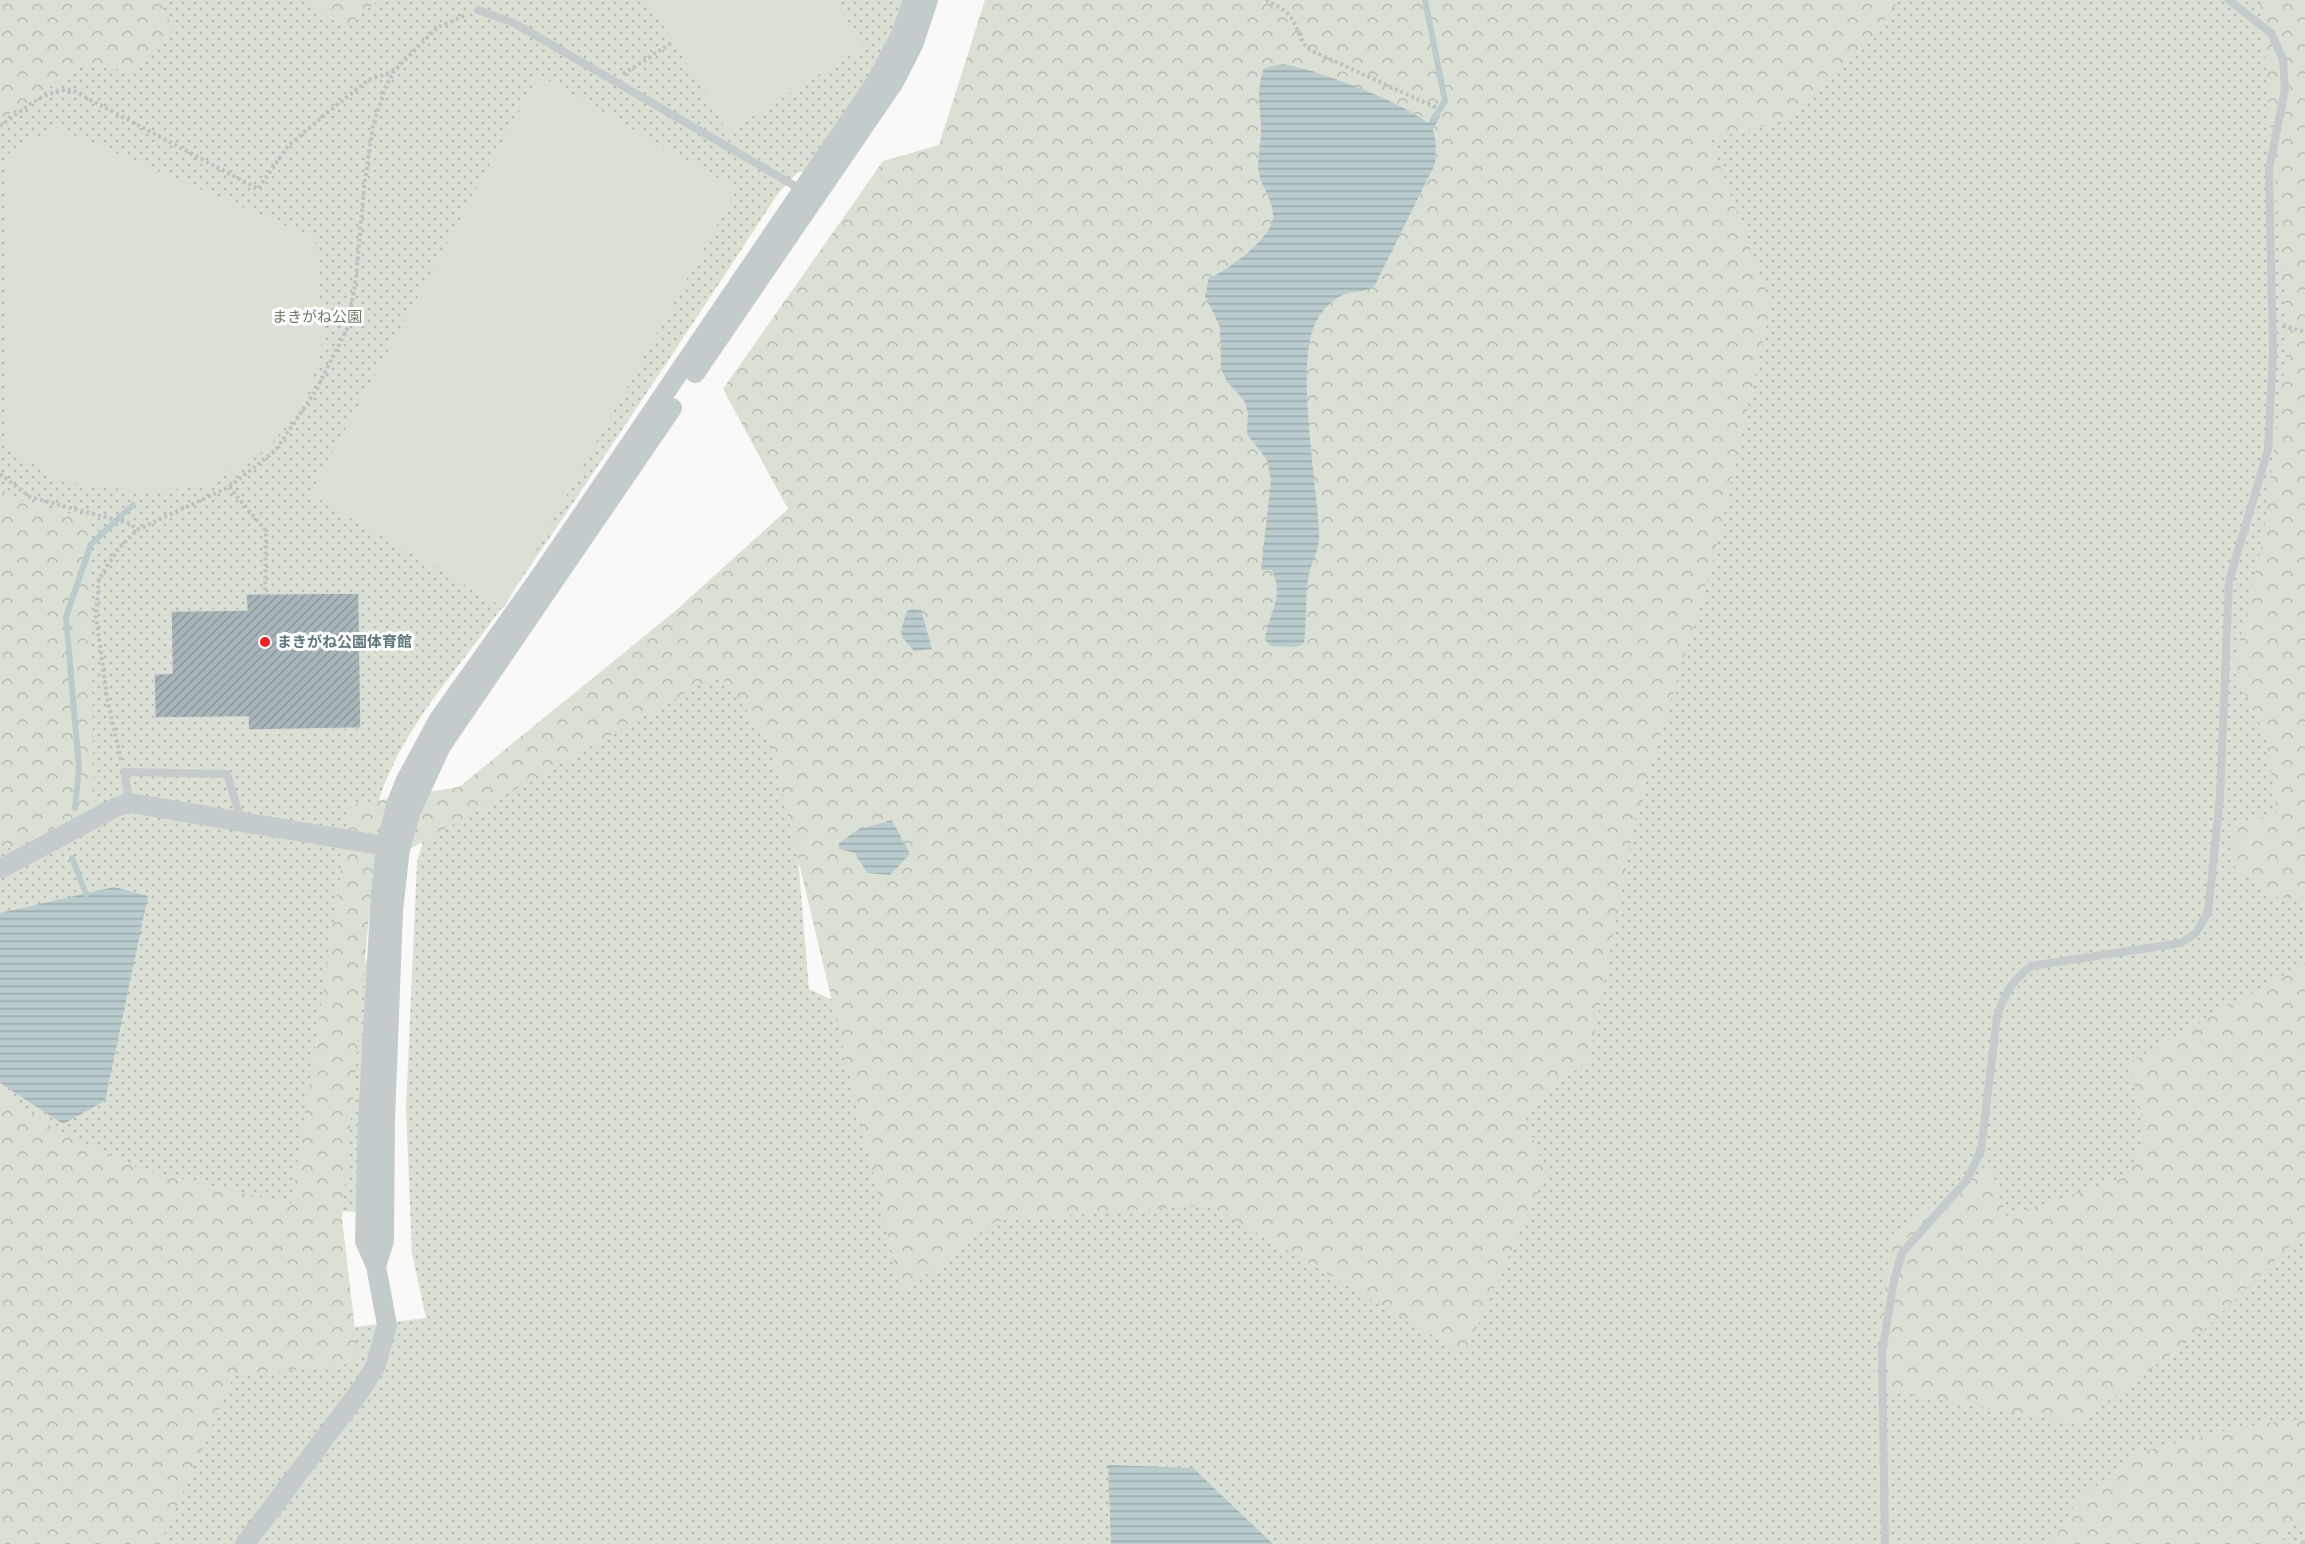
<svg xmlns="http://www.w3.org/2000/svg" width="2305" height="1544" font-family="'PT Sans Narrow','Noto Sans JP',sans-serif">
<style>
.grass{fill:url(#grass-dots)}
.forest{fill:url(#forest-crowns)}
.pitch{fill:#dbe0d5}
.water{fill:url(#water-rules)}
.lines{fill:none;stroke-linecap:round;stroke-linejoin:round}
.stream{stroke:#bacbcd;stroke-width:6}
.building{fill:url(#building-hatch);stroke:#dbdbd9;stroke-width:1.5}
.path{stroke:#bcc1c3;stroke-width:4;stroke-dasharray:3 3;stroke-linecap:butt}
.service{stroke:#c4cbcd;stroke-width:8}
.tertiary{stroke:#c4cbcd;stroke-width:20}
.poi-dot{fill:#f2201e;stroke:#fff;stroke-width:2}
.labels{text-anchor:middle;stroke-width:6;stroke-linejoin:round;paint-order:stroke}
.park-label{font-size:15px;fill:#6c7b61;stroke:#fff}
.poi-label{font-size:15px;font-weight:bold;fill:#5e777e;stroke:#fff;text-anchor:start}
</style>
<defs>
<pattern id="grass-dots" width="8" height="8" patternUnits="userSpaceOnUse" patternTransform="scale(1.5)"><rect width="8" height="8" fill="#dbe0d5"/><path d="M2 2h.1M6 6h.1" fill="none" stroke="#b5bab2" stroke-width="1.8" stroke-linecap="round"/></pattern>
<pattern id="forest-crowns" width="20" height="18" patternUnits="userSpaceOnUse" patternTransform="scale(1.5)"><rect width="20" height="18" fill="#dbe0d5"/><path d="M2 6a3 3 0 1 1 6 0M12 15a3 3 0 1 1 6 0" fill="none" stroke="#b5bab2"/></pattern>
<pattern id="water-rules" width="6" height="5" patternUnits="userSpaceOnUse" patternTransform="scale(1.5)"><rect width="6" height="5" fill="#bacbcd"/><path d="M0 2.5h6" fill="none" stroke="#9aaaac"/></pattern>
<pattern id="building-hatch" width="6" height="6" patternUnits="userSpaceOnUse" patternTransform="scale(1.5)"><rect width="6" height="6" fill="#a8b6b9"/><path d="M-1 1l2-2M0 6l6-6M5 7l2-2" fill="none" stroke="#8c999c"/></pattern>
</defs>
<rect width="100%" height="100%" fill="#f9f9f7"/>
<path class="grass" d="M69,0h837l-13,37 -82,132 -14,4 -20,22c-88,135 -177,269 -267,401 -42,62 -98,119 -126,189 -18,47 -17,128 -21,180l7,-9 -9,256 -232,-13 -129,-65v-1066z
M1554,0h751v1544h-2165l94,-202 192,-24 -14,-64 -6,-145 11,-247 17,-60 306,-150 48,86 21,251 446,205z"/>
<path class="forest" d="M0,0h160l15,34 -44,37 -47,-6 -84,55z
M305,0h74l-35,28z
M985,0h914l-23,32 -85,87 -81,20 61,166 -58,256 -77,255 -46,242 -66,56 22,60 -81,180 -256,-149 -213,16 -94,73 -132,-552 -51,-68 -346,196 -31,349 17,144 -125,13 -74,168h-160v-453l58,40 84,39 149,34 60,-399 108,-18 215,-175 114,-103 -65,-120 160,-228 56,-16z
M2260,0h45v898l-30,-1 -30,-22 -9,-3 -6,-45 47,-14 -11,-77 -33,-67 30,-130 25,-202z
M0,489l26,14 64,15 4,293 -94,41z
M2305,963v280l-9,-3 -91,89 -128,95 -204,-36 18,-153 99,-69 16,50 121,-39 19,-44 -17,-70z
M2305,1418v103l-10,3 -16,20h-228l26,-42 59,-49 104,-26z"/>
<path class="pitch" d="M648,0h187l28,47 -135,85z
M539,75l198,114 -233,419 -194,-114z
M55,127l260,111 8,101 -17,62 -39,48 -59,37 -62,6 -83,-10 -59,-36 2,-291z"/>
<path class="water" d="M1283,64c37,7 115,36 145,59l6,-10 6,4 -7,12 3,15 -1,20 -60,121c-8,6 -11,6 -21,7 -17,2 -30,15 -38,30 -22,40 2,164 3,213 1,16 -9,29 -11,44 -3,22 -1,43 -4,64l-7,4 -26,-1 -6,-6c3,-29 20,-39 7,-70h-11l10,-90 -4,-20 -20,-26 1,-21 -4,-13 -17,-18 -6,-13 -1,-42 -15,-31 4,-18c18,-7 65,-41 64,-62 0,-16 -11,-28 -14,-43 -3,-14 2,-28 2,-42 0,-26 -6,-37 3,-63z
M912,609l9,1 11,39 -18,2 -12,-14 -1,-7 6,-19z
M892,820l18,34 -20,21 -23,-2 -12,-20 -16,-4v-6l18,-13z
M114,887l34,9 -43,205 -42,23 -63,-41v-170z
M1108,1465l85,3 80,76h-162z"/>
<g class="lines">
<path class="stream" d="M1425,0l20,101 -12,19
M75,808l4,-40 -13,-151 25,-73 42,-39
M72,858l14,36"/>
</g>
<path class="building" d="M359,593l2,135 -113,2v-13l-93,1 -1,-44 18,-1 -1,-62 76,-1 -1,-16z"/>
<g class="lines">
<path class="path" d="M1266,0c7,4 16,8 21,13 12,11 11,28 23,37l127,58
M623,74l50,-32
M0,126c21,-14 45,-38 72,-36l186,99 30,-43 39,-33 41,-33 26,-9 44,-44 28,-12
M2283,325l22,7
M0,474l30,23 101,27 6,6
M229,487l37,44 -1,63
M121,760l-14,-62 -11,-82 3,-37 20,-31 18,-18 92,-43 46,-36 40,-59 33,-65 8,-49 8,-90 9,-62 12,-38 9,-17"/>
<path class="service" d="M478,10l36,13 288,167
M130,803l-6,-31 103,2 14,46
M1885,1544l-3,-192 12,-72 8,-27 65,-73 14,-30 16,-133c7,-23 15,-36 34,-51l150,-23 15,-10 12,-21 12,-114 9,-217 39,-131 5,-97 -4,-184 16,-80 -2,-30 -12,-26 -42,-33
M2304,1544h1"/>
<path class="tertiary" d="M695,373l199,-291 19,-37 15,-45
M0,869l116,-62 14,-4 267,45
M376,1266l8,-25 1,-122 8,-208 7,-62 11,-38 30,-65 231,-338
M245,1544l117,-156 14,-23 11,-40 -11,-59 -11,-25 3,-122 13,-228 5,-44 10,-42 10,-25 33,-61 105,-148 334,-492 24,-47 11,-32"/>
</g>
<circle class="poi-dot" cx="265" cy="642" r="6"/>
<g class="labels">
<g class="park-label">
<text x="317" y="322">まきがね公園</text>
</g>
<g class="poi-label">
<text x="277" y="647">まきがね公園体育館</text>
</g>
</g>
</svg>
